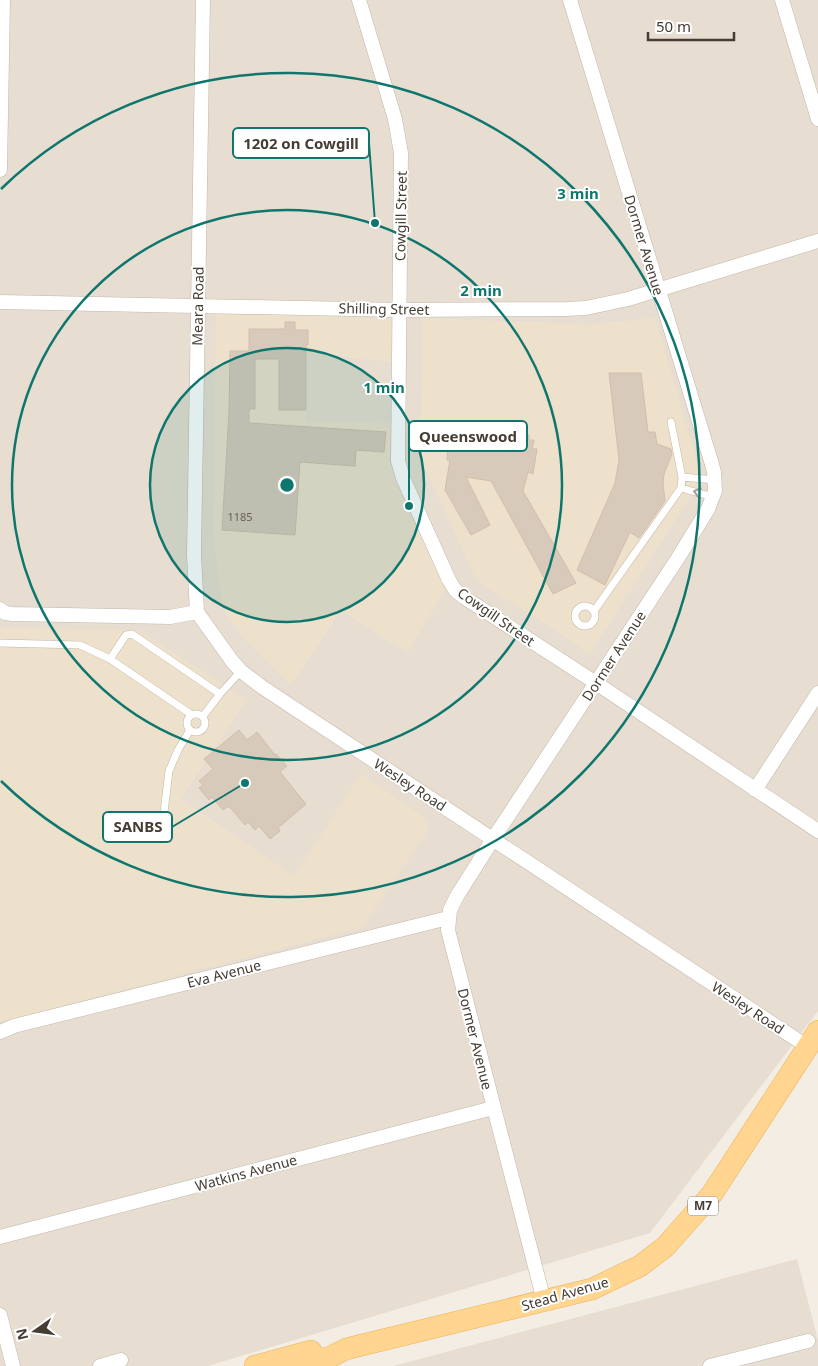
<svg xmlns="http://www.w3.org/2000/svg" width="818" height="1366" font-family="'Noto Sans',sans-serif">
<style>
.residential{fill:#e7ded1}
.education{fill:#ede1cc}
.building{fill:#d8cabb;stroke:#d0beab}
.lines{fill:none;stroke-linecap:round;stroke-linejoin:round}
.lane-casing{stroke:#c1b6a8;stroke-width:8}
.street-casing{stroke:#c1b6a8;stroke-width:15}
.primary-casing{stroke:#eab259;stroke-width:22}
.lane{stroke:#fff;stroke-width:7}
.street{stroke:#fff;stroke-width:14}
.primary{stroke:#ffd590;stroke-width:21}
.oneway{stroke:#a29e99}
.ring{fill:none;stroke:#0f766e;stroke-width:2.5}
.labels{text-anchor:middle;stroke-width:4;stroke-linejoin:round;paint-order:stroke}
.number-label{font-size:11px;fill:#6a6055}
.shield{fill:#fff;stroke:#7d7670;stroke-width:1}
.shield-label{font-size:12px;font-weight:bold;fill:#453c33}
.street-label{font-size:14px;fill:#453c33;stroke:#fff}
.centre{fill:#0f766e;stroke:#fff;stroke-width:2.5}
.ring-label{font-size:15px;text-anchor:middle;font-weight:bold;fill:#0f766e;stroke:#fff;stroke-width:4;stroke-linejoin:round;paint-order:stroke}
.leader{fill:none;stroke:#0f766e;stroke-width:2}
.callout-dot{fill:#0f766e;stroke:#fff;stroke-width:2}
.callout{fill:#fff;stroke:#0f766e;stroke-width:2}
.callout-label{font-size:15px;text-anchor:middle;font-weight:bold;fill:#453c33}
</style>
<rect width="100%" height="100%" fill="#f3ede3"/>
<path class="residential" d="M0,0h818v1011l-168,222 -442,133h-208z
M797,1259l21,81v26h-425z"/>
<path class="education" d="M306,313l87,7v42l-87,-9v69l86,1 1,39 53,126 -39,65 -66,-43 -50,75 -50,-50 -19,-29 -9,-75 3,-217z
M423,318l166,7 66,-7 47,160 -112,176 -50,-34 -63,-39 -57,-124z
M0,628l139,2 108,70 -66,99 113,77 67,-102 66,45 2,10 -66,98 -363,95z"/>
<path class="building" d="M285,322h10v8h13v15h-2v65h-27v-51h-24v50h-6v14l137,9 -2,20 -28,-2 -1,16 -55,-4 -5,73 -73,-5 7,-117 1,-62h19v-22h36z
M609,373h32l7,59h7l2,12 14,5 1,5 -8,20 -1,9 2,18 -26,37 -9,-6 -25,53 -28,-15 38,-87 4,-23z
M456,421l41,6 32,8v5h5l-2,9h5l-4,25 -5,-2 -5,19 53,92 -23,11 -62,-113 -25,-4 24,48 -19,10 -26,-45 5,-30h-3l1,-23 6,1z
M239,730l8,10 10,-8 18,23 1,-1 11,12 -7,6 26,32 -28,24 2,3 -10,8 -11,-13 -4,4 -7,-8 -3,3 -16,-19 -6,4 -11,-13 -3,3 -10,-12 4,-3 -4,-4 14,-12 -9,-10z"/>
<g class="lines">
<defs>
<path id="lane" d="M682,477l33,3
M681,488l32,9
M575 616a10 10 0 1 1 20 0a10 10 0 1 1-20 0Z
M594,611l87,-123 1,-11 -11,-55
M0,643l80,2 30,14
M187 723a9 9 0 1 1 18 0a9 9 0 1 1-18 0Z
M192,715l-82,-56 16,-24 6,-1 88,60
M203,716l17,-22 21,-23
M161,837l8,-66 9,-21 12,-20"/>
<path id="street" d="M359,0l36,119 6,34 -3,308 5,17 46,102 6,10 10,8 131,85 222,148
M782,0l36,119
M0,170l3,-170
M0,302l399,8 168,-1 19,-1 42,-9 190,-58
M0,609l5,4 8,1 157,3 27,-5 35,49 9,10 21,16 546,360
M197,612l-3,-57 9,-555
M755,790l63,-97
M0,1032l14,-6 434,-108
M0,1237l493,-129
M544,1301l-96,-371 2,-20 7,-14 36,-57 185,-281 30,-49 7,-18 -1,-19 -3,-11 -141,-461
M0,1315l13,51
M100,1366l21,-6
M710,1366l98,-25"/>
<path id="primary" d="M255,1366l56,-15
M297,1366l33,-9 16,-8 20,-5 226,-55 48,-23 25,-19 47,-53 106,-163"/>
</defs>
<use href="#lane" class="lane-casing"/>
<use href="#street" class="street-casing"/>
<use href="#primary" class="primary-casing"/>
<use href="#lane" class="lane"/>
<use href="#street" class="street"/>
<use href="#primary" class="primary"/>
</g>
<defs><path id="oneway-chevron" d="M-2-3.5L2.5 0L-2 3.5" fill="none" stroke-width="1.6" stroke-linecap="round" stroke-linejoin="round" transform="scale(1.25)"/></defs>
<use class="oneway" href="#oneway-chevron" transform="translate(697 492) rotate(-163)"/>
<circle cx="287" cy="485" r="137" fill="#0f766e" fill-opacity=".12"/>
<g class="ring">
<circle cx="287" cy="485" r="137"/>
<circle cx="287" cy="485" r="275"/>
<path d="M1 189A412 412 0 1 1 1 781"/>
</g>
<g class="labels">
<g class="number-label">
<text x="240" y="521">1185</text>
</g>
<rect class="shield" x="688" y="1196.5" width="30" height="19" rx="4"/>
<g class="shield-label">
<text x="703" y="1210">M7</text>
</g>
<g class="street-label">
<text transform="translate(401 216) rotate(-89)" y="5">Cowgill Street</text>
<text transform="translate(644 245) rotate(73)" y="5">Dormer Avenue</text>
<text transform="translate(198 306) rotate(-89)" y="5">Meara Road</text>
<text transform="translate(384 309) rotate(1)" y="5">Shilling Street</text>
<text transform="translate(496 617) rotate(35)" y="5">Cowgill Street</text>
<text transform="translate(614 656) rotate(-57)" y="5">Dormer Avenue</text>
<text transform="translate(410 785) rotate(33)" y="5">Wesley Road</text>
<text transform="translate(224 974) rotate(-14)" y="5">Eva Avenue</text>
<text transform="translate(748 1008) rotate(33)" y="5">Wesley Road</text>
<text transform="translate(475 1039) rotate(76)" y="5">Dormer Avenue</text>
<text transform="translate(246 1173) rotate(-15)" y="5">Watkins Avenue</text>
<text transform="translate(565 1294) rotate(-16)" y="5">Stead Avenue</text>
</g>
</g>
<circle cx="287" cy="485" r="8" class="centre"/>
<g class="ring-label">
<text x="578" y="199">3 min</text>
<text x="481" y="296">2 min</text>
<text x="384" y="393">1 min</text>
</g>
<path class="leader" d="M375 223L369 143M409 506L409 436M245 783L172 827"/>
<g class="callout-dot">
<circle cx="375" cy="223" r="5"/>
<circle cx="409" cy="506" r="5"/>
<circle cx="245" cy="783" r="5"/>
</g>
<g class="callout">
<rect x="233" y="128" width="136" height="30" rx="5"/>
<rect x="409" y="421" width="118" height="30" rx="5"/>
<rect x="103" y="812" width="69" height="30" rx="5"/>
</g>
<g class="callout-label">
<text x="301" y="149">1202 on Cowgill</text>
<text x="468" y="442">Queenswood</text>
<text x="138" y="832">SANBS</text>
</g>
<g transform="translate(35 1331) rotate(256)" stroke="#ffffff" stroke-width="4" paint-order="stroke">
<path d="M0-4L9 19L0 12L-9 19Z" fill="#453c33"/>
<text y="-8" font-size="14" font-weight="bold" text-anchor="middle" fill="#453c33">N</text>
</g>
<path d="M648 32v8h86v-8" fill="none" stroke="#453c33" stroke-width="2.5"/>
<text x="656" y="32" font-size="15" fill="#453c33" stroke="#ffffff" stroke-width="4" paint-order="stroke">50 m</text>
</svg>
